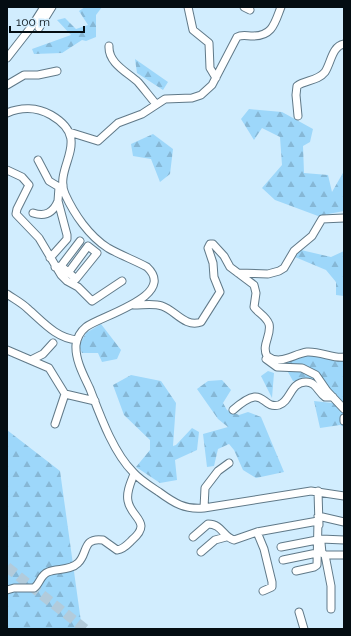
<svg xmlns="http://www.w3.org/2000/svg" width="351" height="636" font-family="Raleway,sans-serif">
<style>
.forest{fill:url(#forest-firs)}
.lines{fill:none;stroke-linecap:round;stroke-linejoin:round}
.highway-tunnel{stroke:#b2cbdb;stroke-width:10;stroke-dasharray:10 5;stroke-linecap:butt}
.minor-casing{stroke:#607988;stroke-width:9}
.minor{stroke:#fff;stroke-width:7}
</style>
<defs>
<pattern id="forest-firs" width="22" height="20" patternUnits="userSpaceOnUse"><rect width="22" height="20" fill="#9dd7fa"/><path d="M5 1l3.5 6h-7zM16 11l3.5 6h-7z" fill="#86b7d5"/></pattern>
</defs>
<rect width="100%" height="100%" fill="#d1edfe"/>
<path class="forest" d="M85,7h17l-6,8v22l-10,4 -4,-1 -20,13 -28,1 -2,-5 39,-14 -14,-15 8,-2 11,11 12,-4 -9,-14z
M135,59l33,23 -5,8 -26,-17z
M249,109l33,3 31,17 -3,13 -7,4 1,27 24,2 4,17 12,-21v40l-26,5 -43,-16 -13,-12 20,-23 -2,-28 -18,-9 -8,12 -13,-21z
M153,134l20,15 -3,25 -10,8 -9,-23 -18,-3 -2,-12z
M301,250l30,7 13,-6v45l-8,-1v-13l-10,-12 -31,-13z
M101,324l20,26 -4,9 -15,3 -4,-9h-16l-3,-7 7,-13z
M304,355l19,1 21,4v67l-4,-2 -20,3 -6,-27 18,2 5,-8 -21,-12 -23,-2 -10,-18z
M268,371l6,2 -2,25 -11,-22z
M131,375l30,6 15,22 -3,43 3,-1 16,-17 7,4 -2,18 -22,10 2,20 -17,3 -24,-16 14,-17v-10l-26,-25 -11,-30z
M222,380l9,10 -8,13 4,7 12,5 9,-3 13,5 23,55 -28,6 -13,-8 -9,-20 -5,-6 -11,5 -4,17 -7,1 -4,-33 25,-7 -10,-8 -21,-30 11,-8z
M7,430l53,41 22,158h-75z"/>
<g class="lines">
<path class="highway-tunnel" d="M7,567l78,62"/>
<defs>
<path id="minor" d="M188,7l5,23 16,13 1,25 6,10
M244,7l6,3
M39,28l13,-21
M109,46c-1,17 18,26 29,36 6,7 12,15 18,22
M7,58l25,-32 12,-19
M7,85l17,-10h14l19,-4
M7,113c14,-6 30,-6 44,2 43,25 2,51 14,79 9,20 24,42 43,54 12,7 26,12 39,19 31,29 -47,49 -61,60 -5,4 -9,11 -10,18 -1,15 8,31 14,44 10,26 23,63 43,83 7,8 17,14 26,20 15,11 26,18 45,16l107,-17 33,5
M298,116l-2,-21 1,-9c8,-6 21,-5 28,-14 6,-9 7,-26 19,-28
M69,132l29,9 20,-18 24,-9 23,-15 27,-1 9,-3 11,-10 25,-48c5,-3 10,-1 16,-1 20,0 22,-14 28,-29
M38,160l11,21 10,6
M7,170l15,7 7,8 -12,24 -1,5 23,24 22,37 6,6 11,6 14,14 30,-20
M33,213c12,4 20,0 25,-12
M50,258l17,-19v-4l-9,-34 1,-14 4,-2
M61,266l19,-25
M55,267l6,-1 15,13 21,-26 -9,-7 -20,27
M238,273l30,1 11,-3 5,-3 10,-17 18,-15 10,-17 22,-1
M7,294c7,5 15,9 21,15 15,13 28,29 49,31
M134,305c9,0 20,-2 28,1 13,4 23,22 39,16l19,-30 -6,-15 -1,-14 -5,-15 2,-4h3l11,12 6,11 24,18 2,8 -2,14c4,6 12,9 15,17 3,11 -8,21 -2,32 13,10 26,-2 40,-4 13,-1 27,7 37,5
M7,350l42,18 16,26 30,7
M266,359l11,8 25,1 14,7 11,16 17,18
M31,360l12,-6 10,-11
M233,410c33,-29 27,0 46,-5 12,-4 11,-23 27,-23 10,0 12,10 19,15h8
M344,418v3
M55,424l10,-30
M318,491l1,34
M204,508l1,-20 13,-17 11,-8
M318,516l26,6
M257,532l7,17 8,33v5l-9,4
M193,537l15,-13c14,0 15,13 26,16l23,-8 61,-11 -1,44 -3,2 -18,4
M321,539l23,1
M321,543l1,10 3,2h19
M281,547l36,-7
M201,552l14,-12 11,-3
M325,555l6,31v23
M283,560l34,-7
M7,590l7,-2h20c6,-4 6,-13 14,-16 9,-4 22,-1 30,-9 10,-9 4,-26 25,-23l14,10c7,-1 11,-6 15,-10 21,-18 -1,-22 -4,-39 -2,-9 3,-19 6,-27
M299,612l5,17"/>
</defs>
<use href="#minor" class="minor-casing"/>
<use href="#minor" class="minor"/>
</g>
<rect width="351" height="636" fill="none" stroke="#040d12" stroke-width="16"/>
<path d="M10 26v6h74v-6" fill="none" stroke="#040d12" stroke-width="2"/>
<text x="16" y="26" font-size="12" fill="#040d12" stroke="#d1edfe" stroke-width="3" paint-order="stroke">100 m</text>
</svg>
